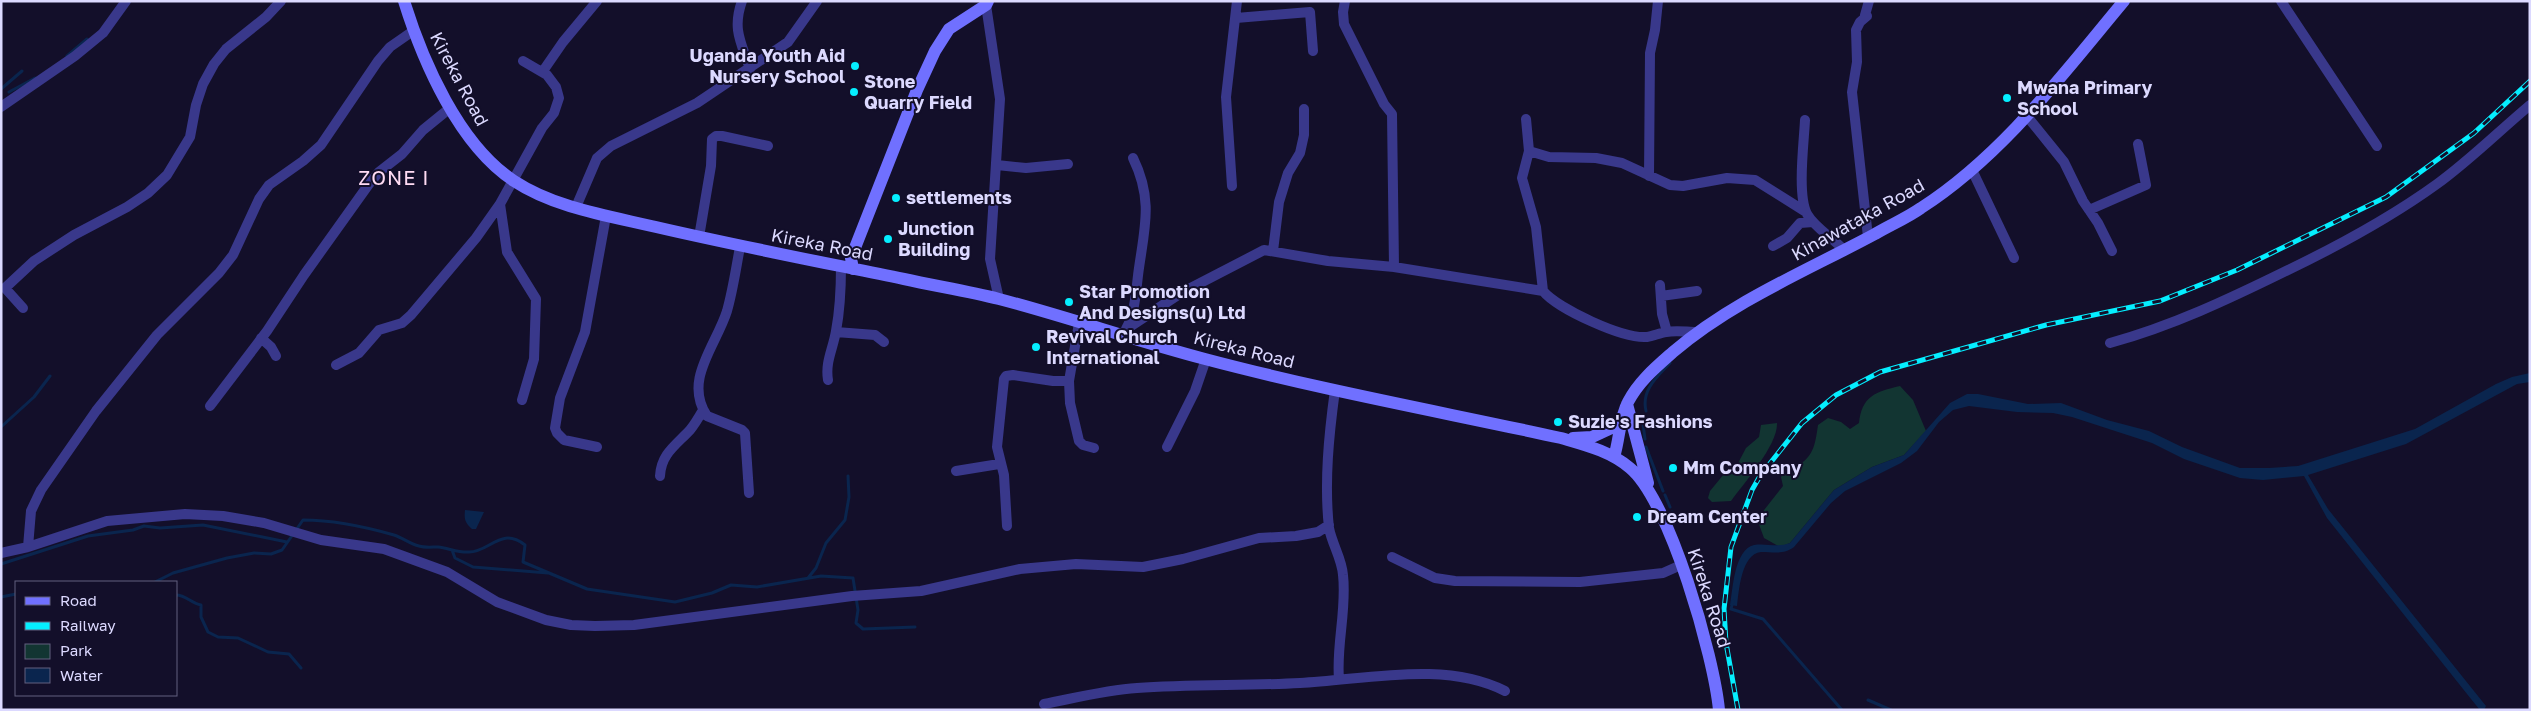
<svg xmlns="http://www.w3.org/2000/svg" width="2531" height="711" font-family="'Golos Text',sans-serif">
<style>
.green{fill:#123532}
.water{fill:#0a254e}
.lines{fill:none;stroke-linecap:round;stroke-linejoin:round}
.stream{stroke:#0a254e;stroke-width:3}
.street{stroke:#39388b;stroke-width:10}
.secondary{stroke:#7070ff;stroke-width:12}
.rail-casing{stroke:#05eeff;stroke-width:5}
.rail{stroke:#130f2a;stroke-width:3;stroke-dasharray:9;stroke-linecap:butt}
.poi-dot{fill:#05eeff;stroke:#130f2a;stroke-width:2}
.labels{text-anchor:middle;stroke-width:4;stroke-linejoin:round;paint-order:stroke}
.poi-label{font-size:18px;font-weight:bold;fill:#dcd9ff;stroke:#130f2a;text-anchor:start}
.street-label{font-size:18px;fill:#dcd9ff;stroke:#130f2a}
.quarter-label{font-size:20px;letter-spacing:1px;fill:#ffdbf3;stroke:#130f2a}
</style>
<rect width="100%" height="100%" fill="#130f2a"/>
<path class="green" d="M1900,386l13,14 13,31 -22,24 -32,12 -38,23 -44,53 -10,4 -16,-9 -7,-19 26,-33 -2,-9c9,-12 13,-8 22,-15 12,-9 13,-24 15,-37l10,-7 13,4 9,7 9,-6c3,-27 16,-31 41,-37z
M1777,423c1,22 -33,60 -46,78l-19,1 -4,-4 2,-7 14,-17 12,-7 10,-19 13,-11 2,-12z"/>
<path class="water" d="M2530,373v9l-13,2 -111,60 -98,31 20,34 158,197 -2,4h-4l-9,-11 -144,-181 -23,-42 -41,4 -23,-2 -56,-19 -32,-16 -80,-26 -19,-4 -36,-1 -48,-6 -16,4 -14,12 -22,29 -16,12 -56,28 -14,12 -37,44c-11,8 -20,5 -33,5 -20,2 -22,39 -24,54l-7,-1c3,-16 4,-55 24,-60 13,-2 23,3 36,-2l44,-53 38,-23 32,-12 46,-52 17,-9h11l50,10 33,-1 46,17 42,11 33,16 58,21h29l29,-2 117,-37 81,-45 16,-7z
M465,510l19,2 -8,17h-4c-7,-6 -8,-10 -7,-19z"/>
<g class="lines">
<path class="stream" d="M67,56l20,-17
M1,89l21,-18
M9,92l26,-14
M1646,411c-5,-21 11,-34 24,-48
M1643,424l2,15
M1,427l33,-30 16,-21
M1646,447l17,44
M1665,495l5,12
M1672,512l4,9
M452,550l3,8 18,9 75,6
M1,564l87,-28 45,-6 11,-4 16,2 43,-3 84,17
M808,578l8,-10 10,-25 19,-23 4,-23 -1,-21
M155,582l18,-9 54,-15 27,-5 17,1 11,-4 21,-30c30,0 63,7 91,15 9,3 16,9 25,11 6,2 13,1 19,1 10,1 21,6 31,5 21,0 32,-26 56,-7l-2,17 64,27 88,13 37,-9 19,-8 26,2 64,-11 32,2 5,32 -2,13 7,6 52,-2
M176,595c10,0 15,8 25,10v12l7,15 10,5 20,1 30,14 21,2 12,14
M1,597l15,-3
M1733,601l-2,8 32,10 79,91
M1868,700l23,10"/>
<path class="street" d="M742,1c-10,28 -1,41 8,68
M1345,1l-2,11 1,12 40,80 8,10 2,153
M2281,1l96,145
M986,5l14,94 -10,160 9,40
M1236,18l74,-6 3,39
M543,71l20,-29 34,-41
M1,107l74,-51 28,-23 23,-32
M2026,115l38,47 19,39 15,22 14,28
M1526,119l3,32 -7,27 14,49 7,64c15,18 80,48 104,46 6,-1 13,-4 19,-5 10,-2 21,0 31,0
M1805,120c-1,22 -8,75 2,94 8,14 26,24 37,36
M1529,151l20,6 47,1 26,5 48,22 13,1 44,-8 28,2 51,32
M997,165l29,3 42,-4
M1972,170l42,88
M1649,176l1,-123 5,-23 3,-29
M1232,186l-6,-89 11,-96
M576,207l21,-49 14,-12 86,-43 91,-61 29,-41
M2089,210l57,-25 -8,-41
M699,237l12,-71 1,-27 4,-3h6l46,10
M1868,237l-16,-145 5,-30 -1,-32 4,-8 7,-6 -2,-1 4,-14
M1773,246l14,-8 13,-15 13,-1
M740,247c-4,21 -7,43 -13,64 -11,35 -44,69 -20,105l35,14 3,3 4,60
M1273,251l6,-49 9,-29 12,-20 4,-18v-26
M1660,285l2,29 5,18
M1661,296l36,-5
M23,308l-18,-20 29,-27 40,-26 53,-28 21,-14 19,-18 23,-38 6,-32 7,-21 11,-20 12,-15 40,-32 15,-16
M1128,328l53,-35 83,-43 64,11 66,6 149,24
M1126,329c10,-18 10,-41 13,-61 6,-42 14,-69 -6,-110
M836,332l39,3 9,7
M261,338l10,9 5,9
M2110,343c62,-17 119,-44 176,-72 52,-25 104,-53 151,-87 33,-24 62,-53 93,-79
M336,365l23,-12 20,-23 23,-7 9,-8 65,-77 24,-34
M828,380c-3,-18 5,-31 8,-49 4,-21 5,-43 5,-65
M1069,381l1,22 9,38 4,4 11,3
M1335,390c-6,44 -11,92 -6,138 3,16 13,31 14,47 4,35 -7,70 -4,104
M522,400l12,-41 2,-60 -29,-47 -7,-48 42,-76 12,-15 5,-15 -3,-11 -9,-12 -24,-14
M210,406l57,-75 37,-56 65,-91 10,-12 23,-18 21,-24 27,-22
M597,447l-33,-7 -7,-7 -2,-5 5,-30 25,-66 21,-116
M1167,447l28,-56 11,-32
M956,471l43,-7
M660,476c1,-22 16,-31 30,-46 5,-6 9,-13 13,-20
M1007,526l-3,-51 -7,-28 7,-68 2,-3 7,-1 40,6h16l10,-58
M28,547l3,-36 10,-21 55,-79 61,-76 62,-62 14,-18 26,-56 10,-14 34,-24 18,-16 57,-84 12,-14 23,-16
M1,553l27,-6 79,-26 78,-7 38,2 41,7 57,17 63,9 63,23 50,30 49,18 25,5 24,1 39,-1 218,-29 69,-5 99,-22 56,-5 67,3 40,-8 76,-21 37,-2 22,-4 11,-7
M1392,557l43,21 20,3 125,1 83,-9 18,-8
M1044,704c31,-6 62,-14 93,-16 54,-4 109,-2 163,-5 65,-3 144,-23 205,8"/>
<path class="secondary" d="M404,1c19,61 55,144 110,180 41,27 95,35 142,46 82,19 165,35 248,52 31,7 64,12 95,20 69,18 137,42 206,60 117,31 237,53 356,79 24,7 49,13 69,30 40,33 84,189 89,242
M853,269l-2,-11 66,-168 18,-39 14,-22 37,-24 2,-4
M1627,404l21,79
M1573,438l19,-1 28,-13
M1614,457c6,-19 5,-38 14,-55 11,-21 28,-35 45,-50 60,-51 133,-81 202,-118 15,-9 32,-16 46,-26 81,-52 142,-134 203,-207"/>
<defs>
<path id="rail" d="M1738,710l-12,-67 -2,-34 7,-62 21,-57 8,-14 42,-53 34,-28 44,-23 166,-47 114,-24 77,-31 149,-73 88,-64 56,-52"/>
</defs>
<use href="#rail" class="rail-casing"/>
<use href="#rail" class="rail"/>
</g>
<g class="poi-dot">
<circle cx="855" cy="66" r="5"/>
<circle cx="854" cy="92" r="5"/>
<circle cx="2007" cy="98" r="5"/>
<circle cx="896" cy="198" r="5"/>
<circle cx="888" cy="239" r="5"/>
<circle cx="1069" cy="302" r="5"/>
<circle cx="1036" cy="347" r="5"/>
<circle cx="1558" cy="422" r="5"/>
<circle cx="1673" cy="468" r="5"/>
<circle cx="1637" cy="517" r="5"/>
</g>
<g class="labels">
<g class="poi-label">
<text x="845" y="62" text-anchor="end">Uganda Youth Aid<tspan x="845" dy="21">Nursery School</tspan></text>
<text x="864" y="88">Stone<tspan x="864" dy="21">Quarry Field</tspan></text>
<text x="2017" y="94">Mwana Primary<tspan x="2017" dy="21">School</tspan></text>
<text x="906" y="204">settlements</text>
<text x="898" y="235">Junction<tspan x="898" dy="21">Building</tspan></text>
<text x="1079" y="298">Star Promotion<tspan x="1079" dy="21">And Designs(u) Ltd</tspan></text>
<text x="1046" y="343">Revival Church<tspan x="1046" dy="21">International</tspan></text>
<text x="1568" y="428">Suzie's Fashions</text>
<text x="1683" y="474">Mm Company</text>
<text x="1647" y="523">Dream Center</text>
</g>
<g class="street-label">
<text transform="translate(459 79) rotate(62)" y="6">Kireka Road</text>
<text transform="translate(1858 220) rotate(-29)" y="6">Kinawataka Road</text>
<text transform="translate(822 245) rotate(11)" y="6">Kireka Road</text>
<text transform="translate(1244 350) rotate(14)" y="6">Kireka Road</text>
<text transform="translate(1709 598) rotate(72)" y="6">Kireka Road</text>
</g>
<g class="quarter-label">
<text x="394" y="185">ZONE I</text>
</g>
</g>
<rect width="2531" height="711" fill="none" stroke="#dcd9ff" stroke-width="5"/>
<rect x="15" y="581" width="162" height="115" fill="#130f2a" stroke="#63607f"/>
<rect x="25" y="597" width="25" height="8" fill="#7070ff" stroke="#63607f"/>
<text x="60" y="606" font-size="15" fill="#dcd9ff">Road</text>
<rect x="25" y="622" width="25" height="8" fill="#05eeff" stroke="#63607f"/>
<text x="60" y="631" font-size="15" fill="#dcd9ff">Railway</text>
<rect x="25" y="644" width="25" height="15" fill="#123532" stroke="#63607f"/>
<text x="60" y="656" font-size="15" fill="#dcd9ff">Park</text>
<rect x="25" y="668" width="25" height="15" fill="#0a254e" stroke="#63607f"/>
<text x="60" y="681" font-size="15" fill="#dcd9ff">Water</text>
</svg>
